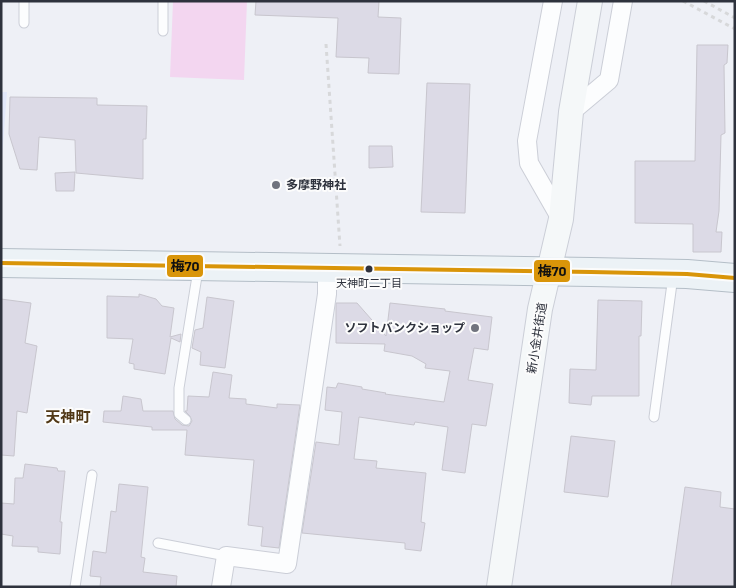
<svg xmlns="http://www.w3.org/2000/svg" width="736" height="588" font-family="Barlow,'Noto Sans JP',sans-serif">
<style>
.built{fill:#e2e8fa}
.green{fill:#f3d6f0}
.building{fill:#dcdae6;stroke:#c8c6ce}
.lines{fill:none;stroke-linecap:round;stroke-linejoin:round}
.service-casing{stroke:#cbced7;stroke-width:11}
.minor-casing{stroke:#cbced7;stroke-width:20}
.secondary-casing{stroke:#cbced7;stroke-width:26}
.primary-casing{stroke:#b4bec7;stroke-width:30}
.path{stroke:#d7d8da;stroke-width:3;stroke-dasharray:4 4;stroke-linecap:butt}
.service{stroke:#fcfdfe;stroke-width:9}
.minor{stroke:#fcfdfe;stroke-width:18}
.secondary{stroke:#f5f8f9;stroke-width:24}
.primary{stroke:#ecf2f6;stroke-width:28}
.bus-1-casing{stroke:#fcfcfc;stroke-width:8}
.bus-1{stroke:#d99509;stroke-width:4}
.poi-dot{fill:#71747e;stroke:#fcfcfc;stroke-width:2}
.bus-dot{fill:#2e323d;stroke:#fcfcfc;stroke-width:2}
.labels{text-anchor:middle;stroke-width:4;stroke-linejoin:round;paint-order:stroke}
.bus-label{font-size:11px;fill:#2e323d;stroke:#fcfcfc}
.poi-label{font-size:12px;font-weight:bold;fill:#2e323d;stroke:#fcfcfc;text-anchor:start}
.street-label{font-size:12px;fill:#2e323d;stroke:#fcfcfc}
.quarter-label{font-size:15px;font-weight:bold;fill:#503715;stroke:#fcfcfc}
.line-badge{stroke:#fcfcfc;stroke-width:2}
.pale-badge-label{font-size:14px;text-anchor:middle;font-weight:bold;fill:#111}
</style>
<rect width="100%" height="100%" fill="#eef0f6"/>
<path class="built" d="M1,92h6l-6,79z"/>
<path class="green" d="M173,1h74l-3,79 -74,-3z"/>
<path class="building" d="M256,1h123l-1,16 23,1 -2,56 -31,-1 1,-15 -33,-1 2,-39 -83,-3z
M697,45h31l-1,18 -3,2 1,68 -4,2 -2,76 -3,21h6l-1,20h-28v-28l-58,-1v-62h60z
M427,83l43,1 -5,129 -44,-1z
M10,97l87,1v7l50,1 -1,33h-3v40l-67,-6 -1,-33 -36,-3 -2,33 -17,-1 -11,-35z
M369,146h23l1,21 -24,1z
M75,172l-1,19h-18l-1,-18z
M139,294l17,5 6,7 12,2 -4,29 11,-3 -1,8 -9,-4 -6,36 -31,-5v-5l-5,-1 4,-24 -26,-1v-42l32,1z
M207,297l27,4 -9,67 -25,-3 1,-13 -9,-4 3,-18 8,-2z
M1,299l30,4 -6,40 12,3 -10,67 -10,-2 -3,45 -13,-1z
M598,300l44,1 -1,35h-2v60h-47l-1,9 -22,-2 1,-34 26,1z
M336,303h21l29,33 4,-33 55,6v2l47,6 -4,33 -14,-2 -6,32 25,4 -7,42 -14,-2 -7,49 -23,-3 6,-43 -33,-5 -1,3 -55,-8 -5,42 23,2 -1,7 50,5 -5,49 4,1 -4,28 -16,-2v-6l-103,-10 14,-91 23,3 3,-33 -17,-2 2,-23 9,1 2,-5 24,4v2l24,4 -1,1 59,8 6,-31 -25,-3 1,-4 -14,-8 -28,-5 1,-7 -49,-1z
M213,372l19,3 -3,23 17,1v5l31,4v-4l23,1 -21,143 -18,-2 2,-19 -15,-2 6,-65 -69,-5 2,-25h-35v-3l-49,-5 1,-11h17l2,-15 18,3 2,12h30l2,8 7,6 7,1 3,-5 -2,-5 -5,-5h2l1,-15 21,1z
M571,436l44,5 -7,56 -44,-5z
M25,464l32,4 1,3h7l-5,51h2l-2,32 -22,-2v-5l-26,-1 1,-10 -12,-2v-31l13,1 1,-26h8z
M119,484l29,3 -7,70 4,1 -2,14 34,4 -1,11h-76l1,-10 -11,-1 3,-25 13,2 5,-42 5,1z
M685,487l36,5 -1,15 15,2v78h-64z"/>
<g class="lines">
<defs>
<path id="service" d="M24,23v-22
M163,31v-30
M654,417l19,-141
M186,420l-7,-6v-26l19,-118
M158,543l68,13
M75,587l17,-112"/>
<path id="minor" d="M553,1l-26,140 2,22 32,56
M571,112l38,-32 14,-79
M221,587l5,-31 61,8 40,-270v-26"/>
<path id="secondary" d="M499,587l41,-278 21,-90 10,-107 19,-111"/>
<path id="primary" d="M1,263l590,9 96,2 48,4"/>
</defs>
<use href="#service" class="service-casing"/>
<use href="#minor" class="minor-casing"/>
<use href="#secondary" class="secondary-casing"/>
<use href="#primary" class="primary-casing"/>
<path class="path" d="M683,1l52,28
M704,1l31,17
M326,44l14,202"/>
<use href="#service" class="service"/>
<use href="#minor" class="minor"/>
<use href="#secondary" class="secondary"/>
<use href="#primary" class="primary"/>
<defs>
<path id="bus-1" d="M1,263l590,9 96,2 48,4"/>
</defs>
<use href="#bus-1" class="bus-1-casing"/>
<use href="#bus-1" class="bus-1"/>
</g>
<g class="poi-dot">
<circle cx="276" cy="185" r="5"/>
<circle cx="475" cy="328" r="5"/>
</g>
<circle class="bus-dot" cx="369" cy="269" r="4.5"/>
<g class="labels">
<g class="bus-label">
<text x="369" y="287">天神町二丁目</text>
</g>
<g class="poi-label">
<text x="286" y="189">多摩野神社</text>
<text x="465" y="332" text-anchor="end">ソフトバンクショップ</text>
</g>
<g class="street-label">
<text transform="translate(537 338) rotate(-81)" y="4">新小金井街道</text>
</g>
<g class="quarter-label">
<text x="68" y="422">天神町</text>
</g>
</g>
<g class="line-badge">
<rect x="166" y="254" width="38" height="24" rx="5" fill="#d99509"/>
<rect x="533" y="259" width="38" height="24" rx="5" fill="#d99509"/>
</g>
<g class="pale-badge-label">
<text x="185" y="271">梅70</text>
<text x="552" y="276">梅70</text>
</g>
<rect width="736" height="588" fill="none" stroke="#2e323d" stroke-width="5"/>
</svg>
